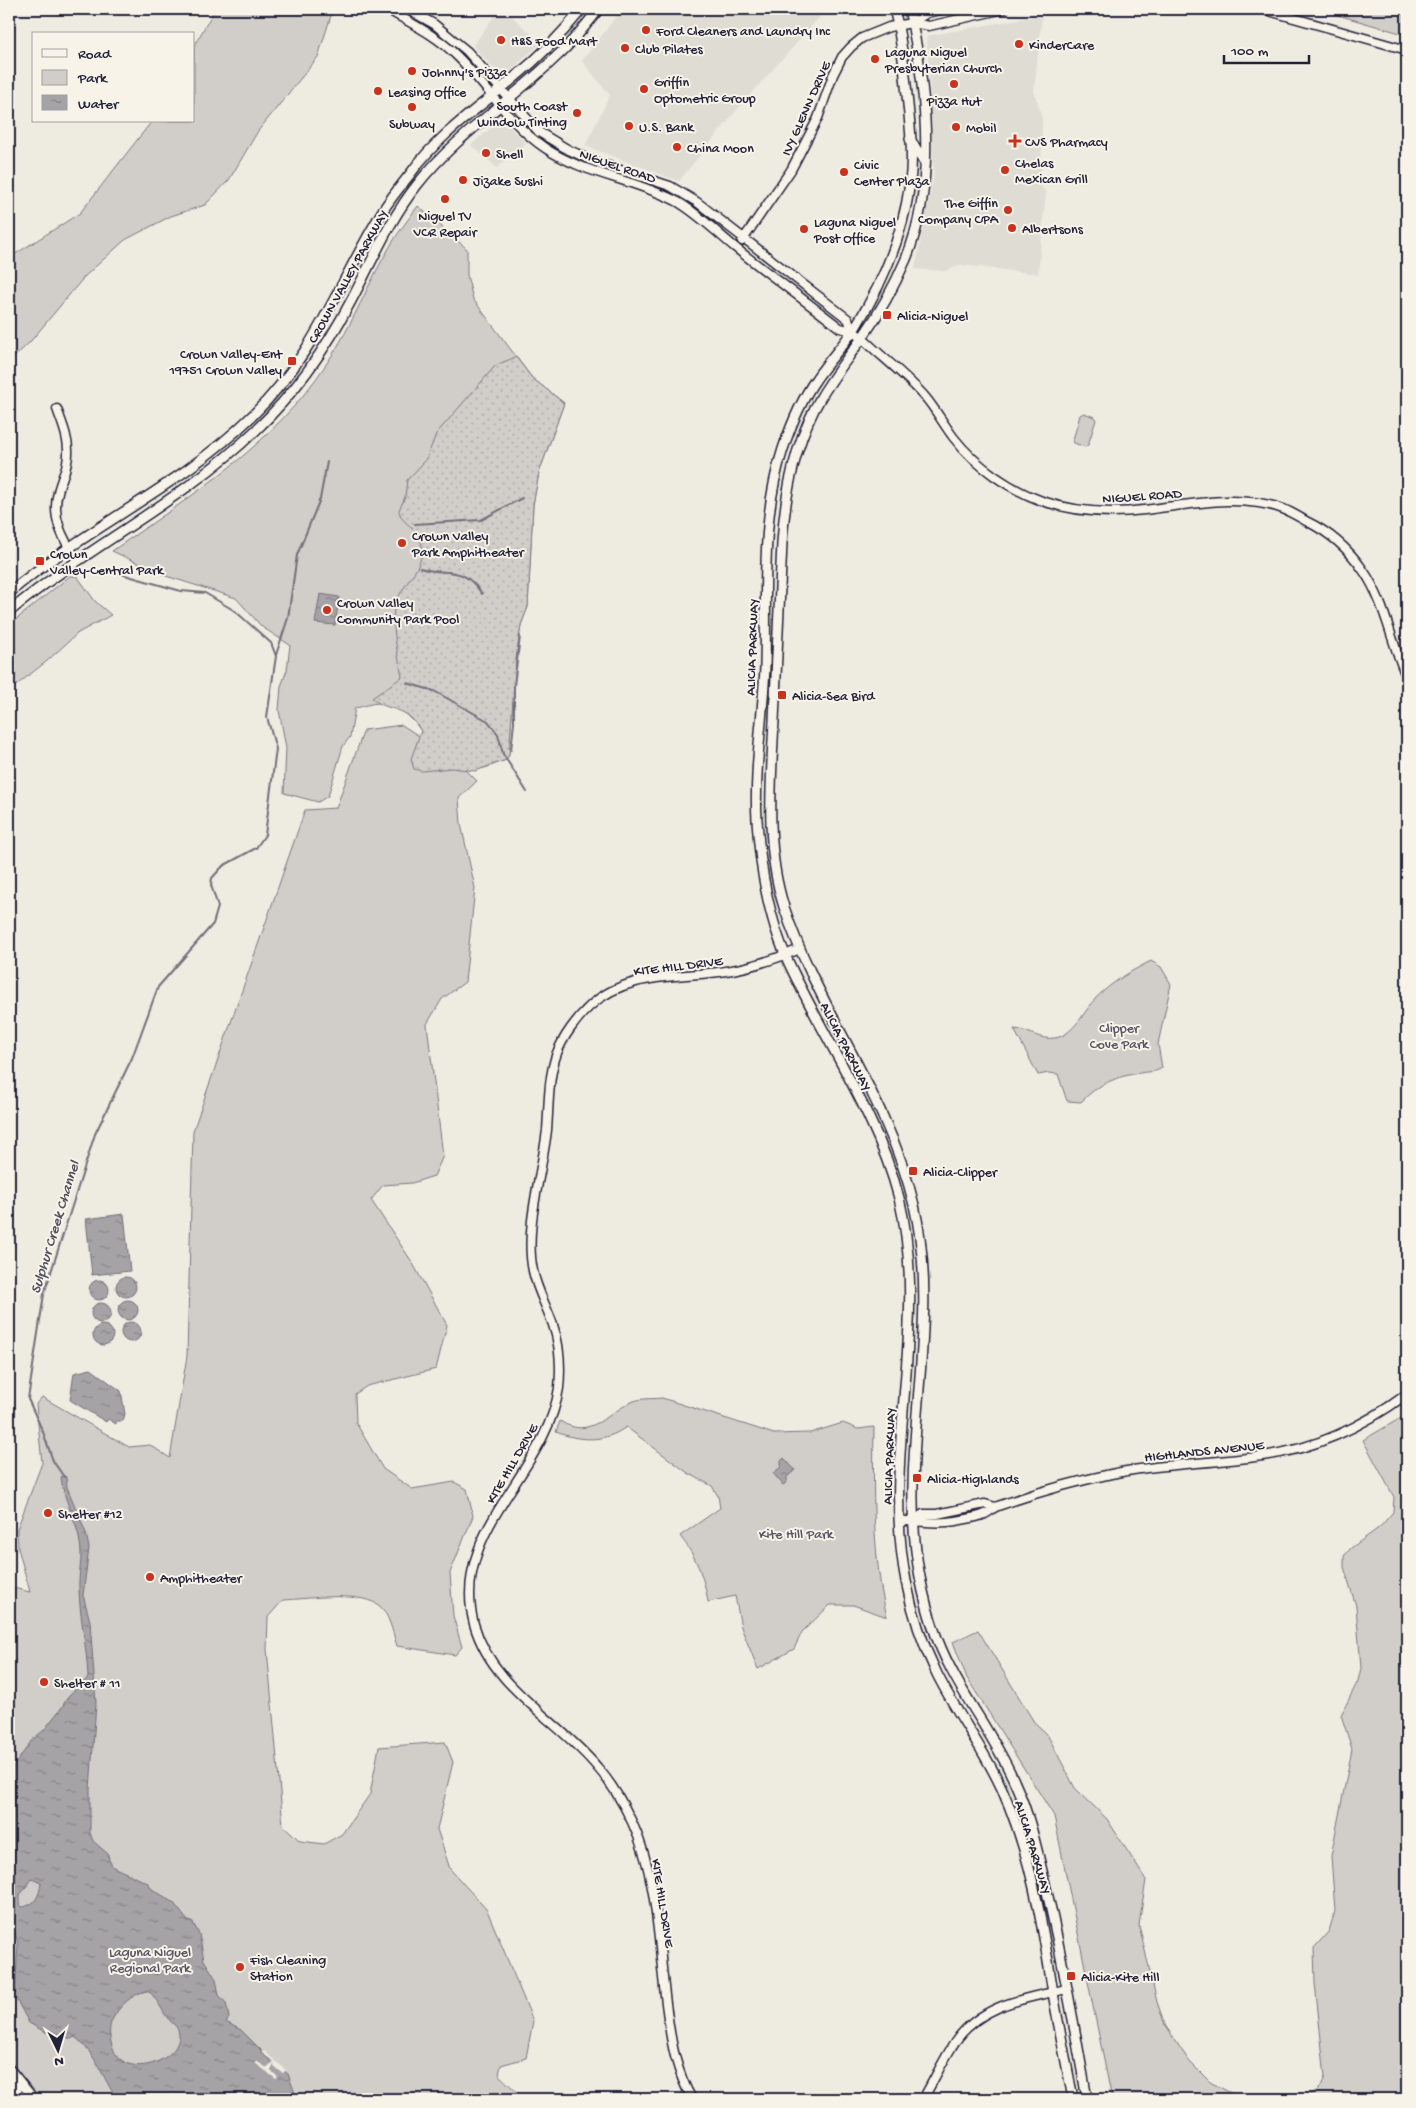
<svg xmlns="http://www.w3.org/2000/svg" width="1416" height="2108" font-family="'Gochi Hand',sans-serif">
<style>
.built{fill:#dfdcd4}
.green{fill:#d1cdc9;stroke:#7a7882}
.garden{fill:url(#garden-dots);stroke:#7a7882}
.water{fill:url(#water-ripples);stroke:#716f7b;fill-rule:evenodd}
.pier{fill:#eeebe1}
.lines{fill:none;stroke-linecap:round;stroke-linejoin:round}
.stream{stroke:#716f7b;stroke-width:2}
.secondary-casing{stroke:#22223b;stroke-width:11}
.primary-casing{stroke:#22223b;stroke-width:12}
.secondary{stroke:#f7f3e8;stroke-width:8}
.primary{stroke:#f7f3e8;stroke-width:9}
.poi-dot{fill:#c8321e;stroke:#f7f3e8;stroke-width:2}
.labels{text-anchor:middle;stroke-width:4;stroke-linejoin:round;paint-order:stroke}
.poi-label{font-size:14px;fill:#22223b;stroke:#f7f3e8;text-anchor:start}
.street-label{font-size:14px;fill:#22223b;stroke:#f7f3e8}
.park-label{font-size:14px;fill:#575566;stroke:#f7f3e8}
.water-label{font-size:15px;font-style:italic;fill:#504f60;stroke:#f7f3e8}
</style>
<defs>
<pattern id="garden-dots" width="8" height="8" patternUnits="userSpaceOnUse" patternTransform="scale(1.25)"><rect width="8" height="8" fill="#d1cdc9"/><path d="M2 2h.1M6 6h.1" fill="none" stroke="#b3b0ae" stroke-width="1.8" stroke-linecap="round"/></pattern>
<pattern id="water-ripples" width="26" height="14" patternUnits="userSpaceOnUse" patternTransform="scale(1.25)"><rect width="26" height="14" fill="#a6a3a6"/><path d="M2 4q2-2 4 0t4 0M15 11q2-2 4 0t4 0" fill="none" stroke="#878488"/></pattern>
</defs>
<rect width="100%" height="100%" fill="#eeebe1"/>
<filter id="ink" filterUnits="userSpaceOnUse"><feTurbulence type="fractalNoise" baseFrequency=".02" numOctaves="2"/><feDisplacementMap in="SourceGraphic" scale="10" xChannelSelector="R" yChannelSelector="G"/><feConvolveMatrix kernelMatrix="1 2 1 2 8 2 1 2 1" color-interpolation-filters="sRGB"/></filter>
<g filter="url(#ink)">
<path class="built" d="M499,9h5l37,34 -33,30 -9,1 -26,-28z
M622,9h205l-87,97 -61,75 -94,-35 25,-51 -28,-34z
M1042,15l-8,76 8,27 -1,69 5,5 -8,82 -77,-9 -16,6 -30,-2 19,-95 -7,-138z
M497,123h8l21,20 -29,25 -26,-23z"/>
<path class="green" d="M215,9h118l-15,48 -60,74 -29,49 -24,25 -34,11 -46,24 -40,36 -55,66 -21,20v-104l71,-45 72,-92h42v-75z
M1317,9h90v26z
M418,206l49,43v26l6,24 59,79 32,25 -25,70 -6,32 -5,102 -7,18 -5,34 -7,96 -3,5c-14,5 -26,12 -41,9l12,12 -18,17 2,26 14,64 -10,94 -23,17 -15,25 16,132 -9,20 -22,7 -29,2 -12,15 41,62 35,63 -11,44 -69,17 -12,8 1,29 27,46 29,20 42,-7 13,7 6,27 -23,57 3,43 9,31 -7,8 -58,-9c-4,-12 -8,-35 -20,-42 -22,-13 -69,-5 -94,-4l-15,17 -1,32 16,176 17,16 24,3 18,-10 28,-40 9,-47 66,-5 8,20 -16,67 13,40 37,41 46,111 -7,37 -25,7 -2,10 25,24h-485l-30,-40v-472l21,5 -12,-44 -1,-19 25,-66 -6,-59 6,-7 87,50 21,-2 20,13 17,-102 6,-225 112,-321 31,-2 28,-78 38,-5 17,11 2,-5c-9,-14 -24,-27 -42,-28 -8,0 -17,4 -24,5l-5,29 -7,9 -15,50 -10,6 -34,-9 2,-45 -7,-38 2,-24 6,-16 3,-25 -28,-18 -26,-29 -70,-22 -54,-25c80,-56 160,-104 215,-188 26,-38 41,-81 65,-120 8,-13 17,-25 26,-37z
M1084,413l10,4 2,3 -8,25 -3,2 -11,-4 -1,-3 7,-25z
M70,576h7l18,25 16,14 -33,18 -31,28 -38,30v-66z
M1151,961l10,6 10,17 -13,60 4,24c-7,5 -14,3 -22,5 -24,3 -43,12 -59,29l-14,-1 -9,-27 -9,-1 -11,2 -24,-46c14,0 25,12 41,9 19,-3 29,-27 41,-40 16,-16 35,-27 55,-37z
M662,1398l112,36 36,-1 33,-10 15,6 16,-2c-1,63 -2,128 13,190l-34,-12h-23l-28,27 -8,17 -36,20 -17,-42 -6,-31 -27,6c-4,-25 -12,-46 -28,-66l40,-28 -2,-12 -6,-10 -24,-13 -62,-46c-21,16 -47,14 -70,5l4,-11c30,20 49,-10 74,-20 8,-3 20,-2 28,-3z
M1401,1418l6,7v674h-147l50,-4 10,-7 5,-11 -10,-94 -1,-35 15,-17 6,-20 -4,-55 21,-107 -11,-34 17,-34 3,-13 -5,-62 -12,-39v-11l7,-8 29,-21 13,-15 1,-15 -31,-57z
M978,1630l56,92 13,12 28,54 32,31 39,61 -7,45 18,77 8,23 24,36 21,21 32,17h-130l-58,-283 -87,-138 -14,-36z"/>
<path class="garden" d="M516,357l16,21 32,25 -25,70 -6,32 -5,102 -7,18 -5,34 -7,96 -3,5 -31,11 -23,-3 -30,3 -8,-2 -3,-10 10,-28c-16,-28 -31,-17 -49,-33l30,-21c-3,-17 -12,-56 -7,-72 6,-19 26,-34 27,-54 1,-23 -22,-26 -23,-41l6,-13 2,-17 19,-20 10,-26 60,-69z"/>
<path class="water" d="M320,594l19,3 -4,28 -20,-2z
M124,1214l6,57 -38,4 -6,-56z
M116 1287a10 10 0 1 1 20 0a10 10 0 1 1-20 0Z
M89 1290a10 10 0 1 1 20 0a10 10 0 1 1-20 0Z
M118 1310a10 10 0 1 1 20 0a10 10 0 1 1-20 0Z
M91 1313a10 10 0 1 1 20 0a10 10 0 1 1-20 0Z
M121 1332a10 10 0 1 1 20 0a10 10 0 1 1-20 0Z
M93 1335a10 10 0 1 1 20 0a10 10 0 1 1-20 0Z
M91,1369l30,22 4,23 -2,7h-7v3l-8,-5 -2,3 -36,-22 4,-27z
M784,1458l11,12 -8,7v5l-4,3 -10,-12 8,-6v-6z
M63,1475l3,2 1,10 19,46 3,15 -6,47 7,26 6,82 -6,87v43l3,8 15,13 1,6 4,7 35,16 4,6 21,13 14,18 6,3 6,11 5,26 12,19 3,16 7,8 3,15 -3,4 15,8 20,20v3l27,21 9,25h-180c-15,-22 -20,-44 -42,-62l-4,2 -18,-7h-8l-16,-9 -14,-26 3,-54 -9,-31v-32l4,-14 -4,-30v-63l23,-33 12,-10 18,-23 7,-12 19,-17c-1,-30 -8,-59 -9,-88 -1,-16 4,-31 1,-47 -3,-23 -17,-43 -19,-66zM32,1879l9,4c-2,12 -4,20 -17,24l-4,-1v-11zM146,1991l5,2c6,7 10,15 15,23 3,5 10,9 12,14 10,29 -58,57 -67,12 -2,-8 -2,-15 1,-22 7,-14 19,-25 34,-29z"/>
<path class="pier" d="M264,2051l22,19 -3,3 -9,-6 1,-5 -4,9 7,6 -2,2 -21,-16 1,-2 11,7 3,-2 4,-5 -12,-8z"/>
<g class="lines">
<path class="stream" d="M415,524l66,-4 41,-22
M420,568c28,9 41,-5 62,26
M276,655l12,-37 9,-63 23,-56 7,-37
M407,683l27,8 54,30 10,13 5,20 24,38
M511,750l3,-27v-37l6,-50
M64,1477l-11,-16 -10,-29 -15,-33 16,-105 51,-160 37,-76 26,-71 55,-63 5,-17 -7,-22 1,-7 11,-12 33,-18 9,-13 11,-86 -9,-32 9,-61 -5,-13 -36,-32 -30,-18 -24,-2 -67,-19"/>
<defs>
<path id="secondary" d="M387,9c23,14 49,26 69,46 31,30 52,68 89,93 40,27 90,31 133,54 22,13 39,31 59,47 34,27 69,52 103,79l13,3 9,7c21,20 45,38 64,60 10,12 18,27 28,40 22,28 55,51 88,63 33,11 68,13 102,9 44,-5 96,-17 139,-1 8,3 16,8 23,12 23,11 42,27 57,49 22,31 28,73 44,108
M407,9l27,15 33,27 72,81 28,17 26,12 77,25 27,16 151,117 5,12
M1262,9l145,41
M912,23l15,-10 18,-4
M742,241l49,-71 27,-52 15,-43 9,-18 9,-10 11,-9 27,-11 23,-4 17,3 75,-17
M57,409c5,14 12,30 11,45 0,14 -7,25 -10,38 -7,26 5,47 19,68
M914,1520l9,-6h14l48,-10 10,3
M900,1521c20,-1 34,4 56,0 9,-2 21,-3 29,-7 5,-2 8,-7 13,-8 37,-13 75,-24 113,-32 49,-11 101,-10 151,-18 54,-7 102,-30 145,-62
M9,2068l25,31
M9,2077l7,9 3,13
M9,2086l9,13
M692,2099c-16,-28 -21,-57 -25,-88 -9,-63 -8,-131 -35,-189 -9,-19 -20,-38 -34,-54 -40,-49 -106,-80 -124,-144 -25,-93 73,-151 85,-236 2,-20 1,-43 -6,-63 -6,-18 -16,-35 -20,-54 -9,-43 9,-97 14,-141 2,-25 1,-53 10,-77 6,-16 20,-35 33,-47 38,-36 94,-27 142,-36 23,-4 46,-12 68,-21
M923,2099c11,-19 20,-39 32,-57 26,-38 71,-44 112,-53"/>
<path id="primary" d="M894,9c7,25 9,50 12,76 3,31 8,67 4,98 -7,51 -27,100 -54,143 -12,19 -28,35 -40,53 -14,20 -25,46 -33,70 -23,70 -16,144 -18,218 -2,50 -11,102 -8,153 3,47 11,96 30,139 36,79 90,154 112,239 31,126 -18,256 7,383 6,31 17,64 31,93 20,40 47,75 65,115 27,60 39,127 49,191 6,40 15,80 22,119
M909,9c17,77 28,175 -3,250 -12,28 -27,55 -44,79 -14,20 -29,39 -41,59 -26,44 -36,96 -39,146 -3,59 -5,119 -8,178 -3,61 -9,127 10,186 34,103 105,191 130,298 29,123 -18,248 6,372 6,31 16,64 31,92 20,39 47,74 64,114 16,35 23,72 32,109 16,68 28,138 40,207
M910,139l15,24
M9,593c76,-65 171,-106 243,-177 62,-60 84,-127 127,-199 9,-16 21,-30 32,-44 28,-39 68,-65 104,-96 25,-20 47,-43 67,-68
M9,612c78,-65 172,-110 246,-181 39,-37 71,-82 96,-130 21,-39 38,-81 66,-116 39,-50 94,-84 139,-128 16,-14 29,-31 43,-48"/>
</defs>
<use href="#secondary" class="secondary-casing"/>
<use href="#primary" class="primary-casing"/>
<use href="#secondary" class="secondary"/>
<use href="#primary" class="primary"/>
</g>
</g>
<g class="poi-dot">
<circle cx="646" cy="30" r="5"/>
<circle cx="501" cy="40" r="5"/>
<circle cx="1019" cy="44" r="5"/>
<circle cx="625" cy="48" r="5"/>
<circle cx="875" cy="59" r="5"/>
<circle cx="412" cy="71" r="5"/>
<circle cx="954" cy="84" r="5"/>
<circle cx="644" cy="89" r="5"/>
<circle cx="378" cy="91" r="5"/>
<circle cx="412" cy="107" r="5"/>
<circle cx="577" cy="113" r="5"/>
<circle cx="629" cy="126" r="5"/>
<circle cx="956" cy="127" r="5"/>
<path d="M1012.5 133.5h5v5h5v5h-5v5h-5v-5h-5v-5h5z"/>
<circle cx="677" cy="147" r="5"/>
<circle cx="486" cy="153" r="5"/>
<circle cx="1005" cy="170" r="5"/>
<circle cx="844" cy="172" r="5"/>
<circle cx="463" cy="180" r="5"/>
<circle cx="445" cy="199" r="5"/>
<circle cx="1008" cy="210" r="5"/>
<circle cx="1012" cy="228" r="5"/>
<circle cx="804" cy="229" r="5"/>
<rect x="882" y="310" width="10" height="10" rx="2.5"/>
<rect x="287" y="356" width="10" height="10" rx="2.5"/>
<circle cx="402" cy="543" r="5"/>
<rect x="35" y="556" width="10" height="10" rx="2.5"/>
<circle cx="327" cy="610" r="5"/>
<rect x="777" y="690" width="10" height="10" rx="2.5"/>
<rect x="908" y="1166" width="10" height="10" rx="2.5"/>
<rect x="912" y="1473" width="10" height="10" rx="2.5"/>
<circle cx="48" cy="1513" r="5"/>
<circle cx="150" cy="1577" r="5"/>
<circle cx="44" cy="1682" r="5"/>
<circle cx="240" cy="1967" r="5"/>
<rect x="1066" y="1971" width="10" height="10" rx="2.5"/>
</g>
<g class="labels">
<g class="poi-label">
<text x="656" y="35">Ford Cleaners and Laundry Inc</text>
<text x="511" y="45">H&amp;S Food Mart</text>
<text x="1029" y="49">KinderCare</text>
<text x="635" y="53">Club Pilates</text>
<text x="885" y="56">Laguna Niguel<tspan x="885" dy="16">Presbyterian Church</tspan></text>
<text x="422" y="76">Johnny's Pizza</text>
<text x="654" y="86">Griffin<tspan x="654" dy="16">Optometric Group</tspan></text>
<text x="388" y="96">Leasing Office</text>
<text x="954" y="105" text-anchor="middle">Pizza Hut</text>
<text x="567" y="110" text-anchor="end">South Coast<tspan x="567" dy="16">Window Tinting</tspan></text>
<text x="412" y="128" text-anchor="middle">Subway</text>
<text x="639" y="131">U.S. Bank</text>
<text x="966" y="132">Mobil</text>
<text x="1025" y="146">CVS Pharmacy</text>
<text x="687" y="152">China Moon</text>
<text x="496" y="158">Shell</text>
<text x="1015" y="167">Chelas<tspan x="1015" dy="16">Mexican Grill</tspan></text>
<text x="854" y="169">Civic<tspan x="854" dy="16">Center Plaza</tspan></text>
<text x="473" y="185">Jizake Sushi</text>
<text x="998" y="207" text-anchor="end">The Giffin<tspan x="998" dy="16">Company CPA</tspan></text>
<text x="445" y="220" text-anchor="middle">Niguel TV<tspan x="445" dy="16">VCR Repair</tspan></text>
<text x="814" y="226">Laguna Niguel<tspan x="814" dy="16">Post Office</tspan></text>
<text x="1022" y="233">Albertsons</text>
<text x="897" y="320">Alicia-Niguel</text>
<text x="282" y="358" text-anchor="end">Crown Valley-Ent<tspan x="282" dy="16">19751 Crown Valley</tspan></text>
<text x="412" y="540">Crown Valley<tspan x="412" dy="16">Park Amphitheater</tspan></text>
<text x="50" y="558">Crown<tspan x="50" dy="16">Valley-Central Park</tspan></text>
<text x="337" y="607">Crown Valley<tspan x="337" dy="16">Community Park Pool</tspan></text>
<text x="792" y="700">Alicia-Sea Bird</text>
<text x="923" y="1176">Alicia-Clipper</text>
<text x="927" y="1483">Alicia-Highlands</text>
<text x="58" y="1518">Shelter #12</text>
<text x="160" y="1582">Amphitheater</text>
<text x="54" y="1687">Shelter # 11</text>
<text x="250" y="1964">Fish Cleaning<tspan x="250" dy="16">Station</tspan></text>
<text x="1081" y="1981">Alicia-Kite Hill</text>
</g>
<g class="street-label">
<text transform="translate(805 108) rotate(-66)" y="5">IVY GLENN DRIVE</text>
<text transform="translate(618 165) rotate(19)" y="5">NIGUEL ROAD</text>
<text transform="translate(347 276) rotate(-61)" y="5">CROWN VALLEY PARKWAY</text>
<text transform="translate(1142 495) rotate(-4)" y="5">NIGUEL ROAD</text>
<text transform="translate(751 647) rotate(-88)" y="5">ALICIA PARKWAY</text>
<text transform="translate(678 965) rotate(-7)" y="5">KITE HILL DRIVE</text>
<text transform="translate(847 1046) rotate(63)" y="5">ALICIA PARKWAY</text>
<text transform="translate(1204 1450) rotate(-6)" y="5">HIGHLANDS AVENUE</text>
<text transform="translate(888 1456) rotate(-88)" y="5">ALICIA PARKWAY</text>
<text transform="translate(511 1463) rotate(-60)" y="5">KITE HILL DRIVE</text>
<text transform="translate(1034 1847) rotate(73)" y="5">ALICIA PARKWAY</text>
<text transform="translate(664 1903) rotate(81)" y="5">KITE HILL DRIVE</text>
</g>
<g class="park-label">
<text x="1119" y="1032">Clipper<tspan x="1119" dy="16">Cove Park</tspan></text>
<text x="796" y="1538">Kite Hill Park</text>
<text x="150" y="1956">Laguna Niguel<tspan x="150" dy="16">Regional Park</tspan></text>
</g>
<g class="water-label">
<text transform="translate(54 1227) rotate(-73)" y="5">Sulphur Creek Channel</text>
</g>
</g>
<rect width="1416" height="2108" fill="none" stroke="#f7f3e8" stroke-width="30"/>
<rect x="15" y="15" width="1386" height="2078" fill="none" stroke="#22223b" stroke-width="2" filter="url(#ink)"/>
<rect x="32" y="32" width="162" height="90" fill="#f7f3e8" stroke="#a29fa3"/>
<rect x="42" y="49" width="25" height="8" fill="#f7f3e8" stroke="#a29fa3"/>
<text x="78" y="58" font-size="15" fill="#22223b">Road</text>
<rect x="42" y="70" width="25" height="15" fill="#d1cdc9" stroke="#a29fa3"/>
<text x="78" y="82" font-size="15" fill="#22223b">Park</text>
<rect x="42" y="95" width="25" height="15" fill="url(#water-ripples)" stroke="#a29fa3"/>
<text x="78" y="108" font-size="15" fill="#22223b">Water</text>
<g transform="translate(58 2050) rotate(175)" stroke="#f7f3e8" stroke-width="4" paint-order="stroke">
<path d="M0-4L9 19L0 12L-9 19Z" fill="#22223b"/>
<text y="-8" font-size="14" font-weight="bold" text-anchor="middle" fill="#22223b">N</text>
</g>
<path d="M1224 55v8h85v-8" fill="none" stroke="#22223b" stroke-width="2.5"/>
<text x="1231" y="55" font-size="15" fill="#22223b" stroke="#f7f3e8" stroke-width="4" paint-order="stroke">100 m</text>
</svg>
